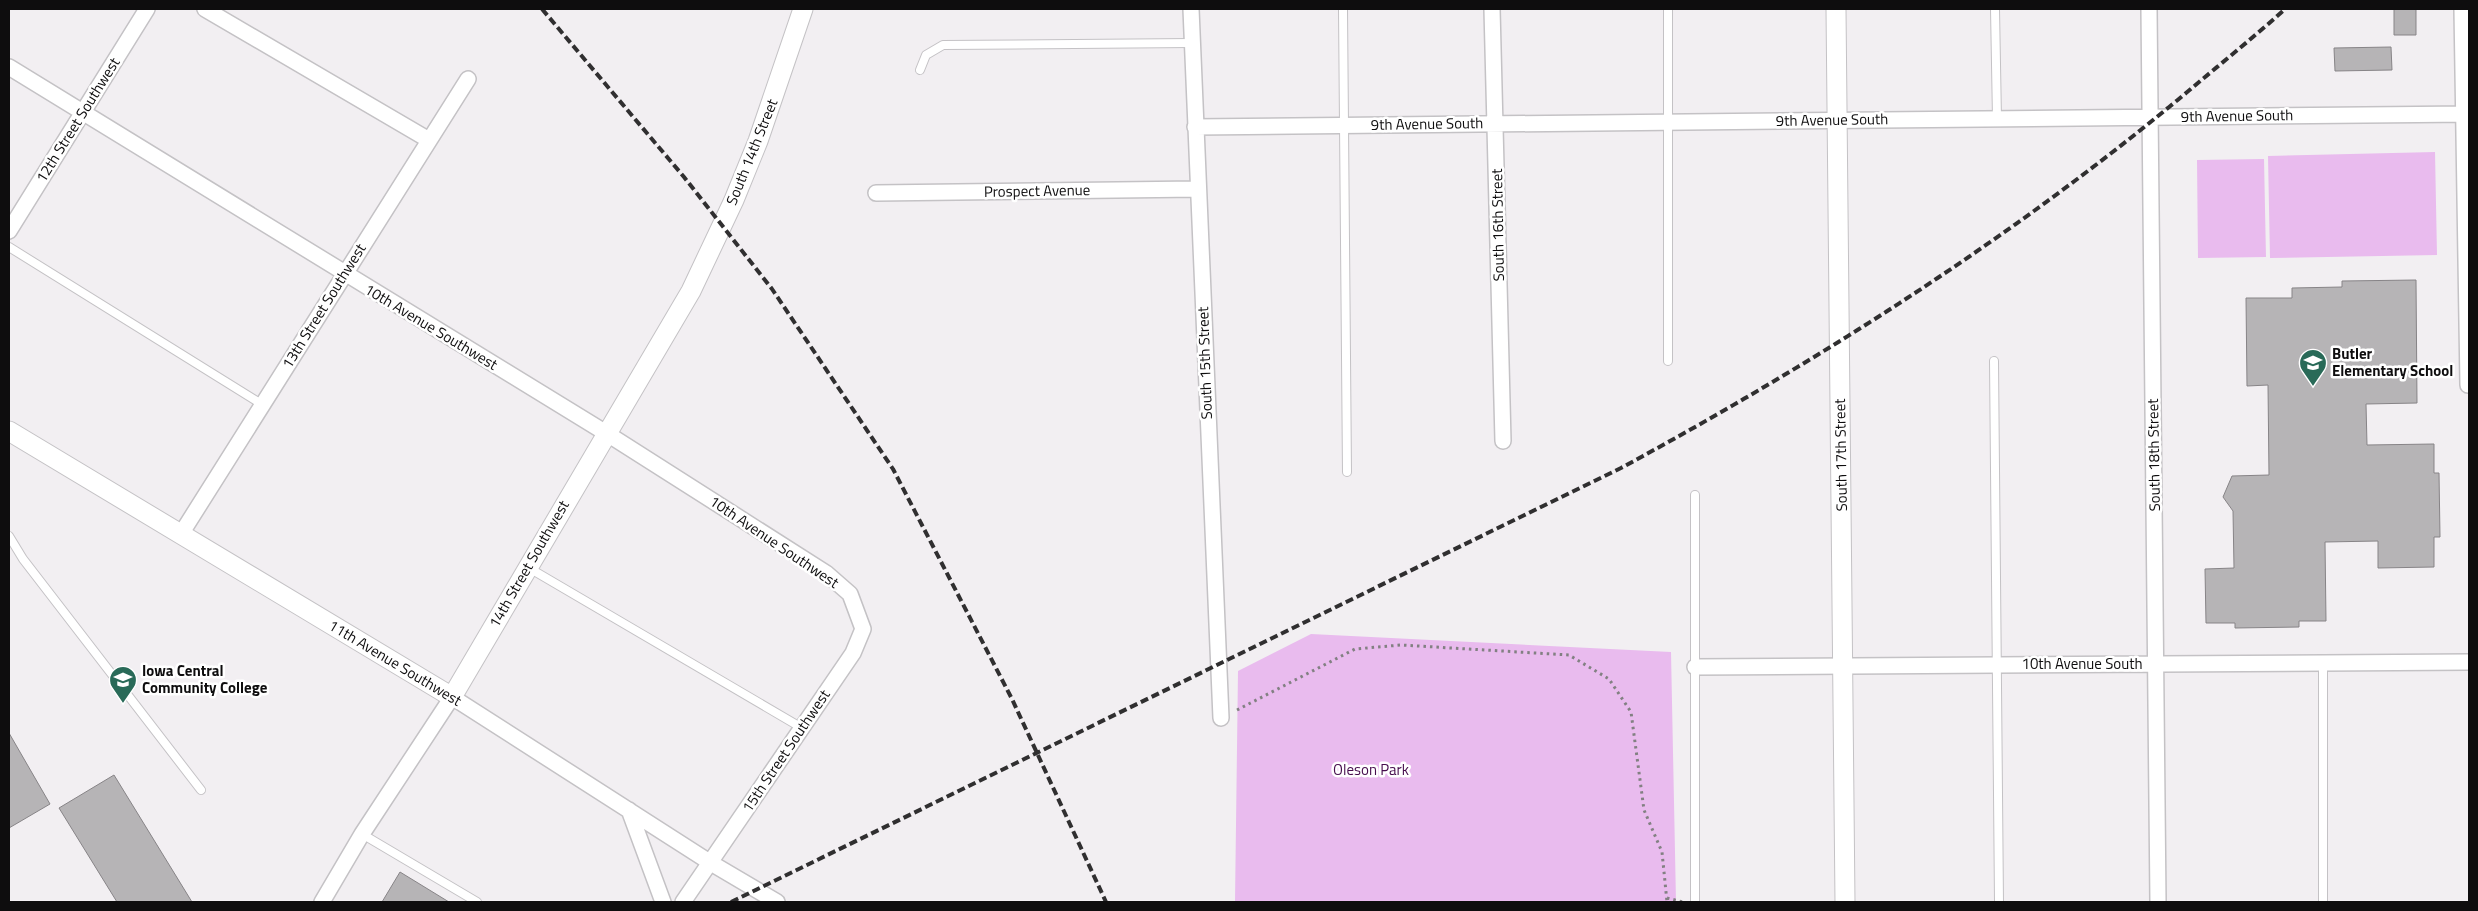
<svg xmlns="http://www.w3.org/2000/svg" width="2478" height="911" font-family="'Titillium Web',sans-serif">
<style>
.green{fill:#e9bbee}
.building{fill:#b6b4b6;stroke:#878487}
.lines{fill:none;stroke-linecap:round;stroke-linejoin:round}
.service-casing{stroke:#c4c2c5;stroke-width:10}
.minor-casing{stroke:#c4c2c5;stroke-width:18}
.tertiary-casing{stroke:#c4c2c5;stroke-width:21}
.path{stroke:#828082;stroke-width:3;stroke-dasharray:2.5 4;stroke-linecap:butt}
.service{stroke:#fff;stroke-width:8}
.minor{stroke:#fff;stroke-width:15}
.tertiary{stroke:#fff;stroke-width:19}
.rail{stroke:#302f30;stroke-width:4;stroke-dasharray:8 4;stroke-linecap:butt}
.labels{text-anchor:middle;stroke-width:5;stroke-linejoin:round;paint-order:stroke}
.street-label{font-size:15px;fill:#0e0d0e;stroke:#fff}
.poi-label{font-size:15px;font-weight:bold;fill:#0e0d0e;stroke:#fff;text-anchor:start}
.park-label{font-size:15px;fill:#460d4d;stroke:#fff}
</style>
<rect width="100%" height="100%" fill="#f2eff2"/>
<path class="green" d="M2435,152l2,103 -167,3 -2,-102z
M2264,159l2,98 -68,1 -1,-98z
M1311,634l360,18 5,250h-441l3,-231z"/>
<path class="building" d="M2394,9h22v26h-22z
M2391,47l1,23 -57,1 -1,-23z
M2416,280l1,123 -51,1 1,41 67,-1v29h5l1,64h-6v30l-56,1v-27l-53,1 1,79h-27v6l-64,1v-5h-29l-1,-54 29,-1 -1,-57 -10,-14 9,-21 37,-1 -1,-90 -21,1 -1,-88h46v-10l50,-1v-6z
M9,733l41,71 -41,24z
M114,775l78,127h-75l-58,-94z
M400,872l49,30h-67z"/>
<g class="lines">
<defs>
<path id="service" d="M1343,9l4,463
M1668,9v352
M1995,9l2,110
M920,70l6,-15 17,-10 249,-2
M9,247l254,158
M1994,361l5,541
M1695,495v407
M9,536l14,23 178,231
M529,568l273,160
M2323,662v240
M362,834l115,68"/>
<path id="minor" d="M205,9l224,131
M1191,9l30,709
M1492,9l11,432
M2149,9l9,893
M2462,9l6,376
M9,67l597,366 220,140 24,21 13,35 -10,24 -170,249
M1195,127l1274,-13
M876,193l321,-4
M9,231l138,-222
M181,534l287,-455
M1695,667l774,-5
M629,810l34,92
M322,902l40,-68 90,-137 259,166 66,39"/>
<path id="tertiary" d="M1836,9l9,893
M9,431l443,266 239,-406 43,-91 24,-59 45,-132"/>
</defs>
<use href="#service" class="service-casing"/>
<use href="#minor" class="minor-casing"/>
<use href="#tertiary" class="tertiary-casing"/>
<path class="path" d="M1237,710l118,-61 46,-4 168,10 40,24 22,33 13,98 18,42 5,50
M1667,898l16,4"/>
<use href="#service" class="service"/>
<use href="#minor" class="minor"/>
<use href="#tertiary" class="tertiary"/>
<path class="rail" d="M542,9l142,168 88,112 121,180 119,230 94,203
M731,902l890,-434c199,-108 391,-230 565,-375 33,-28 67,-55 99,-84"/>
</g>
<defs>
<symbol id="school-pin" viewBox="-11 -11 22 30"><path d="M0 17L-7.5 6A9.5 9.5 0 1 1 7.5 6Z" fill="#296a58" stroke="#fff"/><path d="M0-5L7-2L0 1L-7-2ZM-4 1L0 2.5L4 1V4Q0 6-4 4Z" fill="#fff"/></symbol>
<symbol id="university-pin" viewBox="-11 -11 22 30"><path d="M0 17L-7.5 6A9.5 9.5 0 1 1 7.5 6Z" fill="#296a58" stroke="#fff"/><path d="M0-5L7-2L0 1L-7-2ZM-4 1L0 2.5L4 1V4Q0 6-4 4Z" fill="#fff"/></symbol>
</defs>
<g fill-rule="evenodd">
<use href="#school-pin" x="2297" y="347" width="32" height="43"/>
<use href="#university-pin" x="107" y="664" width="32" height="43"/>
</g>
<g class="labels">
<g class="street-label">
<text transform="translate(2237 116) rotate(-1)" y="5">9th Avenue South</text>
<text transform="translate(78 120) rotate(-58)" y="5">12th Street Southwest</text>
<text transform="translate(1832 120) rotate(-1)" y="5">9th Avenue South</text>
<text transform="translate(1427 124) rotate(-1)" y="5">9th Avenue South</text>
<text transform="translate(752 152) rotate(-68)" y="5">South 14th Street</text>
<text transform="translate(1037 191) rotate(-1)" y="5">Prospect Avenue</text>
<text transform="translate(1498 225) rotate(-91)" y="5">South 16th Street</text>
<text transform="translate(324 306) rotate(-58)" y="5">13th Street Southwest</text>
<text transform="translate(431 327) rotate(31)" y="5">10th Avenue Southwest</text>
<text transform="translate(1205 363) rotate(-92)" y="5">South 15th Street</text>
<text transform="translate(1841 455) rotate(-91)" y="5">South 17th Street</text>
<text transform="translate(2154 455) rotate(-91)" y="5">South 18th Street</text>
<text transform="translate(774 542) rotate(34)" y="5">10th Avenue Southwest</text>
<text transform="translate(529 564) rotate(-60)" y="5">14th Street Southwest</text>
<text transform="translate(395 663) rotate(31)" y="5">11th Avenue Southwest</text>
<text x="2082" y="669">10th Avenue South</text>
<text transform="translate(786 751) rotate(-56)" y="5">15th Street Southwest</text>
</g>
<g class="poi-label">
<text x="2332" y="359">Butler<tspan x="2332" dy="17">Elementary School</tspan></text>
<text x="142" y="676">Iowa Central<tspan x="142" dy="17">Community College</tspan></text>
</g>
<g class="park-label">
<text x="1371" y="775">Oleson Park</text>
</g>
</g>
<rect width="2478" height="911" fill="none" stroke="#0e0d0e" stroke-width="20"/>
</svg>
